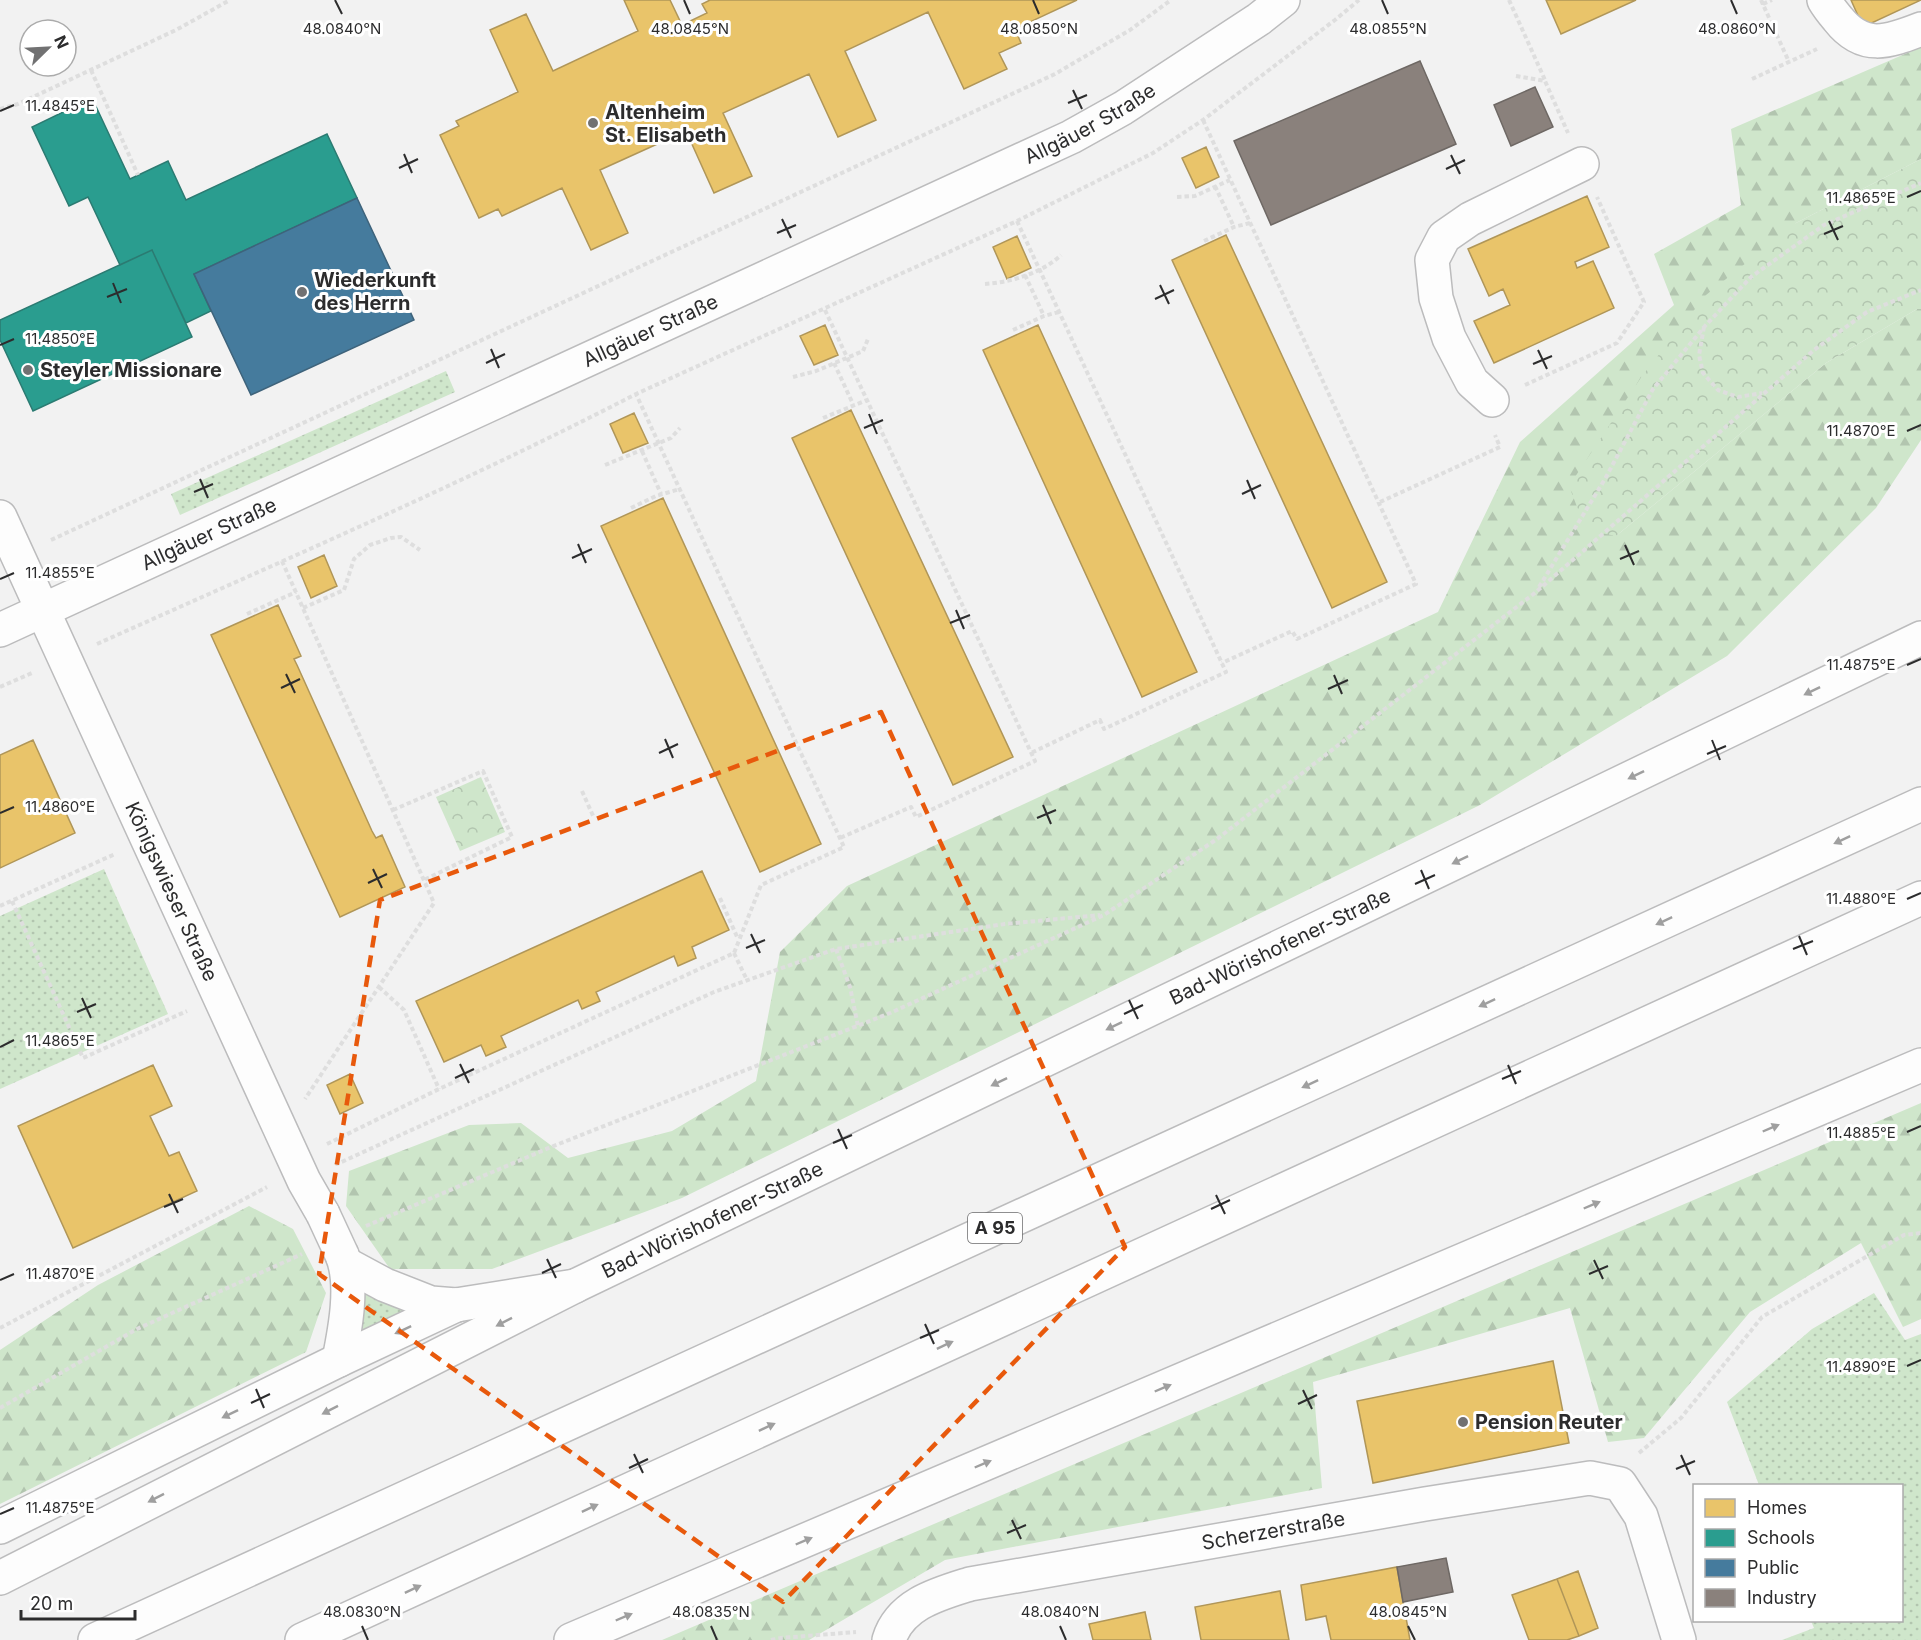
<svg xmlns="http://www.w3.org/2000/svg" width="1921" height="1640" font-family="Inter,sans-serif">
<style>
.grass{fill:url(#grass-dots)}
.forest{fill:url(#forest-firs)}
.park{fill:url(#park-crowns)}
.homes{fill:#e9c46a;stroke:#b09658;stroke-width:1.5}
.schools{fill:#2a9d8f;stroke:#2b7b72;stroke-width:1.5}
.public{fill:#457b9d;stroke:#3e637b;stroke-width:1.5}
.industry{fill:#8a817c;stroke:#6e6864;stroke-width:1.5}
.lines{fill:none;stroke-linecap:round;stroke-linejoin:round}
.minor-casing{stroke:#bcbcbd;stroke-width:36}
.major-casing{stroke:#bcbcbd;stroke-width:36}
.highway-casing{stroke:#bcbcbd;stroke-width:36}
.path{stroke:#dedede;stroke-width:4;stroke-dasharray:4.5 3;stroke-linecap:butt}
.minor{stroke:#fdfdfd;stroke-width:33}
.major{stroke:#fdfdfd;stroke-width:33}
.highway{stroke:#fdfdfd;stroke-width:33}
.minor-bridge-casing{stroke:#bcbcbd;stroke-width:36;stroke-linecap:butt}
.minor-bridge{stroke:#fdfdfd;stroke-width:33}
.oneway{fill:#9f9f9f}
.marked{fill:none;stroke:#e8590c;stroke-width:4.5;stroke-dasharray:12 8;stroke-linejoin:round}
.ticks{fill:none;stroke:#2c2c2d;stroke-width:2}
.poi-dot{fill:#717172;stroke:#fff;stroke-width:2}
.labels{text-anchor:middle;stroke-width:6;stroke-linejoin:round;paint-order:stroke}
.shield{fill:#fff;stroke:#6b6b6c;stroke-width:1.5}
.shield-label{font-size:18px;font-weight:bold;fill:#2c2c2d}
.poi-label{font-size:20px;font-weight:bold;fill:#2c2c2d;stroke:#fff;text-anchor:start}
.street-label{font-size:20px;fill:#2c2c2d;stroke:#fff}
.ticks-label{font-size:15px;text-anchor:middle;fill:#2c2c2d;stroke:#fff;stroke-width:6;stroke-linejoin:round;paint-order:stroke}
</style>
<defs>
<pattern id="grass-dots" width="8" height="8" patternUnits="userSpaceOnUse" patternTransform="scale(1.5)"><rect width="8" height="8" fill="#cfe6cb"/><path d="M2 2h.1M6 6h.1" fill="none" stroke="#b2c5af" stroke-width="1.8" stroke-linecap="round"/></pattern>
<pattern id="forest-firs" width="22" height="20" patternUnits="userSpaceOnUse" patternTransform="scale(1.5)"><rect width="22" height="20" fill="#cfe6cb"/><path d="M5 1l3.5 6h-7zM16 11l3.5 6h-7z" fill="#b2c5af"/></pattern>
<pattern id="park-crowns" width="20" height="18" patternUnits="userSpaceOnUse" patternTransform="scale(1.5)"><rect width="20" height="18" fill="#cfe6cb"/><path d="M2 6a3 3 0 1 1 6 0M12 15a3 3 0 1 1 6 0" fill="none" stroke="#b2c5af"/></pattern>
</defs>
<rect width="100%" height="100%" fill="#f2f2f2"/>
<path class="grass" d="M446,371l9,21 -275,123 -9,-21z
M104,869l64,145 -168,75v-173z
M359,1285l47,26 -48,24z
M1874,1293l31,47 16,-6v306h-139l32,-12 -3,-7 91,-1v-134l-143,-1 -32,-83 85,-73z"/>
<path class="forest" d="M1921,47v112l-125,64 -180,313 210,-173 91,-54h4v131l-45,68 -149,148 -247,149 -798,393 -190,71h-102l-44,-63 3,-35 120,-46 52,-2 47,35 104,-27 84,-50 24,-129 67,-66 591,-274 82,-170 154,-137 -20,-51 87,-49 -10,-76z
M1921,1103v216l-18,8 -42,-84 -111,69 -106,126 -36,4 -38,-134 -257,74 9,106 -377,72 -136,80h-147z
M249,1206l44,23 33,64 -20,59 -306,152v-154l98,-65z"/>
<path class="park" d="M1921,159v150h-4l-91,54 -210,173 -30,-6 -17,-44 73,-110 64,-81 90,-72z
M481,777l24,55 -45,19 -24,-54z"/>
<path class="homes" d="M624,0h46l12,25 25,-12 -5,-9 8,-4h367l-62,29 6,14 -22,10 8,16 -43,20 -36,-77 -83,39 31,69 -38,17 -29,-63 -86,39 29,63 -38,17 -28,-62 -86,39 28,63 -37,17 -29,-62 -60,28 -4,-7 -19,9 -39,-83 19,-9 -3,-5 62,-29 -28,-62 36,-16 27,57 85,-40z
M1546,0h90l-75,34z
M1851,0h70l-58,27z
M1206,147l13,30 -23,11 -14,-30z
M1587,196l22,51 -34,15 2,6 16,-7 21,47 -120,55 -20,-42 36,-16 -7,-16 -14,7 -21,-47z
M1226,235l161,347 -55,26 -160,-348z
M1017,236l14,32 -24,11 -14,-32z
M825,325l13,30 -24,10 -14,-29z
M1038,325l159,347 -55,25 -159,-347z
M851,410l162,347 -60,28 -161,-347z
M634,413l14,30 -25,10 -13,-29z
M663,498l158,346 -61,28 -159,-346z
M324,555l13,31 -26,12 -13,-31z
M278,605l23,51 -7,3 3,6 75,166 4,7 6,-3 23,52 -65,30 -129,-282z
M33,740l42,93 -75,35v-113z
M702,871l27,59 -37,17 4,11 -18,8 -4,-10 -78,36 4,9 -18,8 -4,-9 -77,36 5,11 -20,9 -5,-11 -37,17 -28,-61z
M153,1065l19,41 -22,10 19,40 10,-4 18,39 -124,57 -55,-122z
M350,1074l13,29 -23,11 -13,-29z
M1553,1361l16,82 -196,40 -16,-82z
M1397,1567l13,73h-79l-5,-24 -20,4 -5,-35z
M1578,1571l20,57 -19,8 -22,-57z
M1557,1579l22,57 -12,4h-38l-17,-45z
M1280,1591l9,49h-88l-6,-33z
M1145,1612l6,28h-58l-4,-16z"/>
<path class="schools" d="M92,98l38,81 38,-18 18,39 141,-66 30,64 -163,76 17,37 -25,12 -34,-73 -32,15 -32,-68 -19,9 -37,-79z
M152,250l40,87 -159,74 -33,-71v-20z"/>
<path class="public" d="M357,198l57,122 -163,75 -57,-121z"/>
<path class="industry" d="M1420,61l36,83 -185,81 -37,-84z
M1535,87l18,40 -42,19 -17,-41z
M1446,1558l7,34 -50,10 -6,-35z"/>
<g class="lines">
<defs>
<g id="minor">
<path d="M1824,0c4,7 9,13 14,19 25,32 50,23 83,10"/>
<path d="M1492,400l-20,-18 -23,-44 -13,-40 -4,-38 12,-23 26,-18 112,-55"/>
<path id="s1" d="M0,517l304,664 19,33"/>
<path id="s2" d="M0,630l1071,-493 52,-29 136,-89 24,-19"/>
<path d="M346,1264l39,21 46,18 25,2"/>
<path d="M339,1360c6,-30 15,-76 3,-105"/>
<path d="M0,1527l339,-167 117,-55"/>
<path id="s3" d="M889,1640c11,-36 49,-46 81,-56l455,-80 165,-26 30,6 21,32 38,124"/>
</g>
<g id="major">
<path id="s4" d="M456,1305l119,-19 1346,-648"/>
</g>
<path id="highway" d="M0,1578l575,-292
M95,1640l1826,-836
M302,1640l1619,-742
M571,1640l1350,-575"/>
</defs>
<use href="#minor" class="minor-casing"/>
<use href="#major" class="major-casing"/>
<use href="#highway" class="highway-casing"/>
<path class="path" d="M1509,0l36,80
M1761,0l28,62
M1763,4l9,-4
M91,70l47,105
M1516,76l29,5 23,52
M1752,79l65,-30
M0,109l18,-5 158,-74 54,-30
M1203,120l213,464 -119,55 -5,-8 -70,32
M1215,186l19,41
M1177,197l18,-1 35,-16
M1017,221l209,451 -122,57 -4,-9 -69,33
M1204,241l30,-14 16,-4
M1025,275l19,41
M985,284c27,-2 57,-11 76,-29
M825,310l210,451 -119,56 -5,-10 -71,31
M1704,327l-5,28 4,18 15,17 20,7 24,-4
M1013,330l31,-14 15,-4
M834,363l19,41
M793,377l23,-6 47,-20 5,-12
M1525,385l92,-42 27,-41 -47,-105
M823,418l44,-18
M642,451l19,43
M605,465l66,-27 9,-10
M1380,502l120,-55 -5,-12
M631,508l25,-12 24,-7
M51,540l1004,-466 75,-44 41,-30
M282,561l152,342 -129,196
M1539,587l66,-108 48,-90 52,-63 46,-49 73,-52 97,-42
M303,608l41,-18 10,-31 16,-14 21,-7 10,-1 19,13
M247,614l49,-22
M97,644c180,-81 363,-159 539,-250l381,-173 136,-68 50,-33 132,-100 24,-20
M0,687l32,-14
M582,791l12,27
M393,810l90,-39 29,66 -88,43
M720,898l18,41
M12,901l71,157 104,-47
M0,906l115,-52
M836,949l14,38 8,39
M734,953l13,27
M379,987l25,23 35,79
M327,1144l112,-55 295,-136 27,-68 83,-38 -208,-453
M336,1162l1,2 377,-172 122,-43 169,-25 95,-9
M366,1226l185,-79 339,-134 214,-98 113,-76 319,-247 278,-242 53,-38 54,-22
M0,1328l267,-141
M0,1408l137,-79 165,-75
M1639,1453l42,-35 81,-101 142,-82 17,-2
M771,1640l10,-2 75,-6"/>
<use href="#minor" class="minor"/>
<use href="#major" class="major"/>
<use href="#highway" class="highway"/>
<defs>
<path id="minor-bridge" d="M323,1214l19,41"/>
</defs>
<use href="#minor-bridge" class="minor-bridge-casing"/>
<use href="#minor-bridge" class="minor-bridge"/>
</g>
<defs><path id="oneway-solid" d="M-6-.8H1V-3.2L6.5 0L1 3.2V.8H-6Z" transform="scale(1.5)"/></defs>
<g class="oneway">
<use href="#oneway-solid" transform="translate(1812 691) rotate(154)"/>
<use href="#oneway-solid" transform="translate(1636 775) rotate(154)"/>
<use href="#oneway-solid" transform="translate(1842 840) rotate(155)"/>
<use href="#oneway-solid" transform="translate(1460 860) rotate(154)"/>
<use href="#oneway-solid" transform="translate(1664 921) rotate(155)"/>
<use href="#oneway-solid" transform="translate(1487 1003) rotate(155)"/>
<use href="#oneway-solid" transform="translate(1114 1026) rotate(154)"/>
<use href="#oneway-solid" transform="translate(999 1082) rotate(154)"/>
<use href="#oneway-solid" transform="translate(1310 1084) rotate(155)"/>
<use href="#oneway-solid" transform="translate(1771 1128) rotate(-23)"/>
<use href="#oneway-solid" transform="translate(1592 1205) rotate(-23)"/>
<use href="#oneway-solid" transform="translate(504 1322) rotate(153)"/>
<use href="#oneway-solid" transform="translate(403 1330) rotate(155)"/>
<use href="#oneway-solid" transform="translate(945 1345) rotate(-25)"/>
<use href="#oneway-solid" transform="translate(1163 1388) rotate(-23)"/>
<use href="#oneway-solid" transform="translate(330 1410) rotate(153)"/>
<use href="#oneway-solid" transform="translate(230 1414) rotate(154)"/>
<use href="#oneway-solid" transform="translate(767 1427) rotate(-25)"/>
<use href="#oneway-solid" transform="translate(983 1464) rotate(-23)"/>
<use href="#oneway-solid" transform="translate(156 1498) rotate(153)"/>
<use href="#oneway-solid" transform="translate(590 1508) rotate(-25)"/>
<use href="#oneway-solid" transform="translate(804 1541) rotate(-23)"/>
<use href="#oneway-solid" transform="translate(413 1589) rotate(-25)"/>
<use href="#oneway-solid" transform="translate(624 1617) rotate(-23)"/>
</g>
<path class="marked" d="M881,712l244,535 -342,355 -464,-328 61,-374z"/>
<path class="ticks" d="M335,0l7,14M684,0l6,14M1033,0l6,14M1382,0l6,14M1731,0l6,14M1073,90l9,19M1068,103l19,-8M0,111l14,-6M404,154l8,19M1451,155l9,19M399,168l19,-9M1446,169l19,-9M1907,197l14,-6M782,219l9,19M1829,221l9,19M777,233l19,-8M1824,234l19,-8M113,283l8,20M1160,285l9,19M107,297l20,-8M1155,299l19,-9M0,345l14,-6M491,349l8,19M1538,350l9,19M486,363l19,-9M1533,364l19,-8M869,414l8,20M864,428l19,-8M1907,431l14,-6M200,479l8,19M1247,480l8,19M194,492l19,-8M1242,494l19,-9M578,544l8,19M1625,545l9,20M572,558l20,-9M1620,559l19,-8M0,579l14,-6M956,610l8,19M950,623l20,-8M1907,665l14,-6M286,674l9,19M1334,675l8,19M281,688l19,-9M1328,689l20,-9M665,739l8,19M1712,740l8,20M659,753l19,-9M1707,754l19,-8M1043,805l8,19M0,813l14,-6M1037,818l19,-8M373,869l9,19M1421,870l8,19M368,883l19,-9M1415,884l20,-9M1907,899l14,-6M751,934l9,19M1799,936l8,19M746,948l19,-8M1793,949l20,-8M82,998l9,20M1129,1000l9,19M77,1012l19,-8M1124,1014l19,-9M0,1047l14,-7M460,1064l9,19M1508,1065l8,19M455,1078l19,-9M1502,1079l19,-8M838,1129l9,20M1907,1132l14,-6M833,1143l19,-8M169,1194l9,19M1216,1195l9,19M164,1207l19,-8M1211,1209l19,-9M547,1259l9,19M1594,1260l9,19M542,1273l19,-9M1589,1274l19,-8M0,1280l14,-6M925,1324l9,20M920,1338l19,-8M1907,1366l14,-6M256,1389l8,19M1303,1390l9,19M251,1403l19,-9M1298,1404l19,-9M634,1454l9,19M1681,1455l9,20M629,1468l19,-9M1676,1469l19,-8M0,1514l14,-6M1012,1520l9,19M1007,1533l19,-8M362,1626l6,14M711,1626l6,14M1060,1626l6,14M1408,1626l7,14"/>
<g class="poi-dot">
<circle cx="593" cy="123" r="6"/>
<circle cx="302" cy="292" r="6"/>
<circle cx="28" cy="370" r="6"/>
<circle cx="1463" cy="1422" r="6"/>
</g>
<g class="labels">
<rect class="shield" x="968" y="1213" width="54" height="30" rx="4.5"/>
<g class="shield-label">
<text x="995" y="1234">A 95</text>
</g>
<g class="poi-label">
<text x="605" y="119">Altenheim<tspan x="605" dy="23">St. Elisabeth</tspan></text>
<text x="314" y="287">Wiederkunft<tspan x="314" dy="23">des Herrn</tspan></text>
<text x="40" y="377">Steyler Missionare</text>
<text x="1475" y="1429">Pension Reuter</text>
</g>
<g class="street-label">
<text dy="7" stroke="none"><textPath href="#s2" startOffset="1202">Allgäuer Straße</textPath></text>
<text dy="7" stroke="none"><textPath href="#s2" startOffset="716">Allgäuer Straße</textPath></text>
<text dy="7" stroke="none"><textPath href="#s2" startOffset="230">Allgäuer Straße</textPath></text>
<text dy="7" stroke="none"><textPath href="#s1" startOffset="412">Königswieser Straße</textPath></text>
<text dy="7" stroke="none"><textPath href="#s4" startOffset="903">Bad-Wörishofener-Straße</textPath></text>
<text dy="7" stroke="none"><textPath href="#s4" startOffset="273">Bad-Wörishofener-Straße</textPath></text>
<text dy="7" stroke="none"><textPath href="#s3" startOffset="411">Scherzerstraße</textPath></text>
</g>
</g>
<g class="ticks-label">
<text x="1039" y="34">48.0850°N</text>
<text x="1737" y="34">48.0860°N</text>
<text x="342" y="34">48.0840°N</text>
<text x="690" y="34">48.0845°N</text>
<text x="1388" y="34">48.0855°N</text>
<text x="60" y="111">11.4845°E</text>
<text x="1861" y="203">11.4865°E</text>
<text x="60" y="344">11.4850°E</text>
<text x="1861" y="436">11.4870°E</text>
<text x="60" y="578">11.4855°E</text>
<text x="1861" y="670">11.4875°E</text>
<text x="60" y="812">11.4860°E</text>
<text x="1861" y="904">11.4880°E</text>
<text x="60" y="1046">11.4865°E</text>
<text x="1861" y="1138">11.4885°E</text>
<text x="60" y="1279">11.4870°E</text>
<text x="1861" y="1372">11.4890°E</text>
<text x="60" y="1513">11.4875°E</text>
<text x="362" y="1617">48.0830°N</text>
<text x="711" y="1617">48.0835°N</text>
<text x="1060" y="1617">48.0840°N</text>
<text x="1408" y="1617">48.0845°N</text>
</g>
<rect x="1693" y="1484" width="210" height="138" fill="#ffffff" stroke="#ababab" stroke-width="1.5"/>
<rect x="1705" y="1499" width="30" height="18" fill="#e9c46a" stroke="#ababab" stroke-width="1.5"/>
<text x="1747" y="1514" font-size="18" fill="#2c2c2d">Homes</text>
<rect x="1705" y="1529" width="30" height="18" fill="#2a9d8f" stroke="#ababab" stroke-width="1.5"/>
<text x="1747" y="1544" font-size="18" fill="#2c2c2d">Schools</text>
<rect x="1705" y="1559" width="30" height="18" fill="#457b9d" stroke="#ababab" stroke-width="1.5"/>
<text x="1747" y="1574" font-size="18" fill="#2c2c2d">Public</text>
<rect x="1705" y="1589" width="30" height="18" fill="#8a817c" stroke="#ababab" stroke-width="1.5"/>
<text x="1747" y="1604" font-size="18" fill="#2c2c2d">Industry</text>
<g transform="translate(48 48) rotate(66)"><circle r="28" fill="#ffffff" stroke="#ababab" stroke-width="1.5"/>
<path d="M0-4.5L10 22L0 15L-10 22Z" fill="#717172"/>
<text y="-9" font-size="16" font-weight="bold" text-anchor="middle" fill="#2c2c2d">N</text>
</g>
<path d="M21 1610v9h114v-9" fill="none" stroke="#2c2c2d" stroke-width="3"/>
<text x="30" y="1610" font-size="18" fill="#2c2c2d" stroke="#ffffff" stroke-width="4.5" paint-order="stroke">20 m</text>
</svg>
